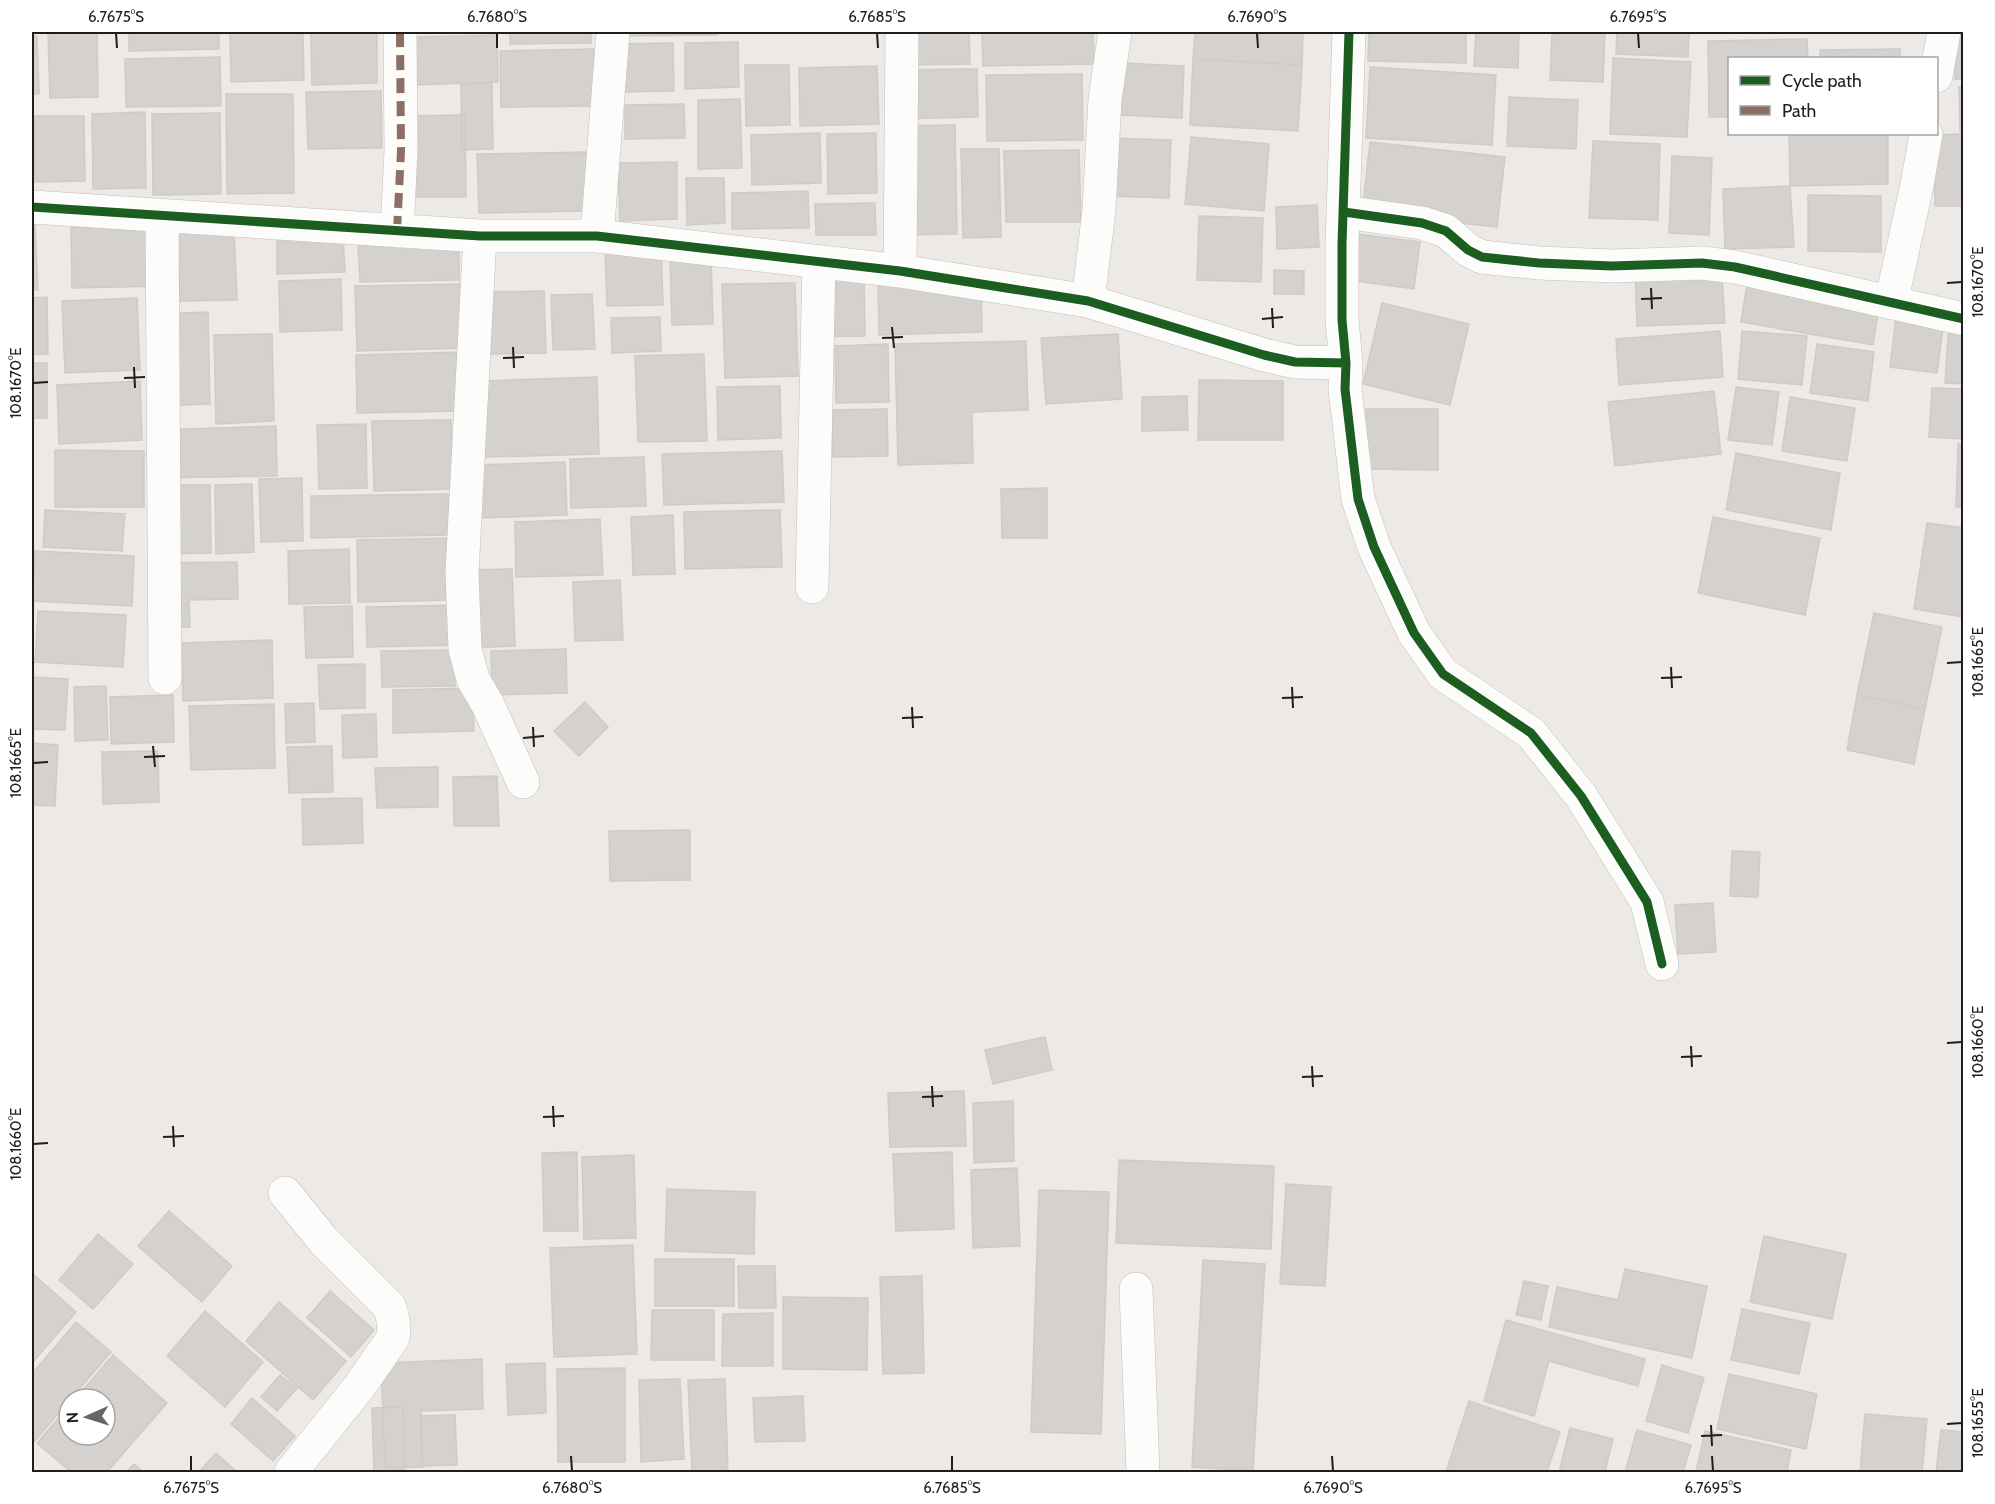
<svg xmlns="http://www.w3.org/2000/svg" width="1995" height="1504" font-family="Cabin,sans-serif">
<style>
.building{fill:#d5d1cf;stroke:#d0cac8;stroke-width:1.5}
.lines{fill:none;stroke-linecap:round;stroke-linejoin:round}
.minor-casing{stroke:#c2c0bf;stroke-width:34}
.minor{stroke:#fcfcfb;stroke-width:33}
.quiet{stroke:#8d6e63;stroke-width:8;stroke-dasharray:15 8;stroke-linecap:butt}
.cycleway-casing{stroke:#fff;stroke-width:13}
.cycleway{stroke:#1b5e20;stroke-width:9}
.ticks{fill:none;stroke:#1e1e1e;stroke-width:2}
.neatline{fill:none;stroke:#1e1e1e;stroke-width:2}
.ticks-label{font-size:15px;text-anchor:middle;fill:#1e1e1e}
</style>
<rect width="100%" height="100%" fill="#ece9e7"/>
<path class="building" d="M48,32h49l1,65 -48,1z
M129,32h90v17l-90,2z
M230,32h73l1,48 -73,2z
M311,32h66v51l-65,2z
M510,32h81v11l-81,1z
M622,32h96v3l-96,1z
M898,32h71l1,32 -72,1z
M982,32h111l1,32 -111,2z
M1195,32h108l-1,33 -109,-6z
M1369,32h97v31l-98,-2z
M1476,32h43l-1,36 -44,-2z
M1552,32h53l-2,50 -53,-2z
M1617,32h72l-1,25 -72,-3z
M1955,32h9v47h-9z
M497,35l1,47 -83,3 -1,-48z
M32,36h5l2,58h-7z
M1807,39l1,19h-78v59h-21l-1,-76z
M738,42l1,45 -54,2v-46z
M673,43l1,48 -56,1 -1,-48z
M594,49l1,57 -94,1 -1,-56z
M1900,49v9h-80v-8z
M220,57l1,49 -95,1 -1,-48z
M1613,58l78,4 -4,75 -77,-3z
M1193,59l109,6 -4,66 -108,-6z
M1122,63l62,3 -2,52 -62,-3z
M745,65h44l1,60 -44,1z
M877,66l2,58 -79,2 -1,-58z
M1370,67l126,8 -4,70 -126,-7z
M977,69l1,48 -87,2 -1,-49z
M1082,74l1,66 -96,1 -1,-66z
M461,84h31l1,65 -31,1z
M1959,87h5v44h-4z
M381,91l1,57 -74,1 -2,-57z
M226,94h67l1,99 -67,1z
M1509,97l69,3 -2,49 -69,-3z
M740,99l2,69 -44,1v-69z
M684,104l1,34 -60,1v-34z
M145,112l1,76 -53,1 -1,-75z
M220,113l1,81 -68,1 -1,-81z
M465,115l1,82h-58l-2,-81z
M34,116h50l1,65 -50,1z
M955,125l2,109 -63,1 -2,-109z
M820,133l1,50 -69,2 -1,-50z
M876,133l1,60 -49,1 -1,-60z
M1789,134h99v50l-98,2z
M1964,134v72h-29l-2,-71z
M1191,137l78,7 -5,67 -79,-7z
M1108,138l63,2 -2,58 -63,-2z
M1593,141l67,3 -2,76 -69,-2z
M1370,142l135,15 -8,70 -135,-14z
M961,149h38l2,88 -38,1z
M1079,150l2,72h-75l-2,-71z
M586,152l1,59 -108,2 -2,-59z
M1672,156l40,2 -3,77 -40,-2z
M677,162v57l-57,2 -2,-58z
M686,178h38l1,45 -38,2z
M1790,186l4,61 -69,2 -2,-60z
M808,191l1,37 -77,1v-36z
M1808,195l73,1v56l-73,-1z
M875,203l1,32h-60l-1,-31z
M1317,205l2,42 -42,2 -1,-42z
M1199,216l64,2 -2,64 -64,-2z
M32,222h3l3,68h-6z
M161,225l2,61 -91,2 -1,-61z
M234,227l3,73 -57,1 -3,-72z
M343,233l2,39 -68,2v-40z
M1349,233l71,9 -6,47 -72,-10z
M459,242v38l-99,2 -2,-38z
M661,247l2,58 -56,1 -2,-58z
M670,258h41l2,66 -41,1z
M1721,262l4,61 -88,3 -2,-60z
M1274,270l30,1v23h-30z
M864,272l1,64 -52,1 -2,-64z
M1749,272l132,22 -8,51 -132,-23z
M981,278l1,54 -103,3 -1,-54z
M341,279l1,51 -62,2 -1,-51z
M795,283l3,93 -73,2 -3,-94z
M464,284l2,64 -109,3 -2,-65z
M544,291l2,62 -55,1 -2,-62z
M592,294l3,55 -42,1 -2,-55z
M47,297l1,57 -16,1v-57z
M137,298l3,72 -75,3 -3,-72z
M1898,300l48,7 -9,66 -47,-6z
M1382,303l87,21 -19,81 -87,-21z
M208,312l2,92 -55,2 -2,-92z
M660,317l1,34 -49,2 -1,-35z
M1949,323l15,1v60l-19,-1z
M1720,331l3,46 -104,8 -3,-46z
M1742,331l65,5 -5,49 -64,-6z
M272,334l2,87 -58,3 -2,-89z
M1118,334l4,65 -76,5 -5,-66z
M1026,341l2,69 -56,2 1,51 -75,2 -3,-121z
M888,344l1,58 -53,1 -1,-57z
M1817,344l57,8 -6,49 -58,-8z
M462,352l2,59 -107,2 -1,-58z
M704,354l3,87 -69,1 -3,-86z
M32,363h15v55h-15z
M597,377l2,77 -114,3 -2,-76z
M1199,380l84,1v59h-85z
M140,381l2,59 -83,4 -2,-59z
M780,386l1,52 -63,2 -1,-53z
M1736,387l43,5 -7,53 -44,-5z
M1932,388l32,1v50l-35,-2z
M1714,391l7,63 -106,12 -7,-64z
M1187,396l1,34 -46,1v-34z
M1790,397l65,11 -8,53 -65,-10z
M887,409l1,47 -55,1 -2,-47z
M1366,409h72v61l-72,-1z
M451,420l2,69 -79,2 -2,-70z
M366,424l1,64 -48,1 -2,-64z
M276,426l1,50 -118,2 -1,-48z
M1958,444h6v63h-8z
M55,450l89,1v56h-89z
M782,451l2,51 -120,3 -2,-51z
M1736,453l104,20 -9,57 -105,-20z
M644,457l2,49 -75,2 -1,-49z
M565,462l2,53 -89,3 -2,-53z
M302,478l1,63 -42,1 -2,-63z
M252,484l2,68 -38,2 -1,-69z
M158,485h52l1,68 -51,1z
M1047,488v50h-45l-1,-49z
M448,494l1,41 -138,3v-42z
M45,510l80,4 -3,37 -79,-4z
M780,510l2,57 -97,2 -1,-57z
M673,515l2,59 -42,1 -2,-58z
M1713,517l107,21 -15,77 -107,-22z
M600,519l3,56 -87,2 -1,-55z
M1927,523l37,5v89l-50,-8z
M455,538l1,62 -98,2 -1,-62z
M349,549l1,54 -61,1 -1,-53z
M35,551l99,5 -2,50 -100,-5z
M237,562l1,37 -49,1 1,27 -29,1 -2,-65z
M512,569l3,77 -45,2 -2,-78z
M620,580l3,60 -48,1 -2,-59z
M460,605l1,40 -94,2 -1,-40z
M352,606l1,51 -47,1 -2,-51z
M38,611l88,4 -3,52 -88,-5z
M1874,613l68,14 -17,82 -68,-14z
M272,640l1,58 -90,3 -1,-58z
M566,649l1,44 -75,2 -1,-44z
M454,650l1,36 -73,1 -1,-36z
M365,664v44l-45,1 -2,-44z
M32,677l36,2 -3,51 -33,-1z
M106,686l2,54 -33,1 -1,-54z
M473,688l1,43 -81,2v-43z
M173,695l1,47 -63,2 -1,-47z
M1857,695l68,14 -11,55 -67,-14z
M585,702l23,25 -29,29 -25,-25z
M314,703l1,39 -29,1 -1,-39z
M274,704l1,64 -84,2 -2,-64z
M376,714l1,43 -34,1 -1,-43z
M32,743l26,2 -3,61 -23,-1z
M332,746l1,46 -44,1 -2,-46z
M158,751l1,51 -56,2 -1,-52z
M438,767v40l-61,1 -2,-40z
M497,776l2,50h-45l-1,-49z
M362,798l1,45 -60,2 -1,-46z
M690,830v50l-80,1 -1,-50z
M1732,851l28,1 -2,45 -28,-1z
M1713,903l3,49 -38,2 -3,-49z
M1045,1037l7,33 -59,14 -8,-34z
M964,1091l2,55 -76,1 -2,-54z
M1013,1101l1,60 -40,2 -1,-60z
M577,1152l1,79h-34l-2,-78z
M952,1152l2,77 -58,2 -3,-77z
M634,1155l2,83 -52,1 -2,-82z
M1119,1160l155,6 -3,83 -155,-6z
M1017,1168l3,78 -47,2 -2,-78z
M1286,1184l45,3 -6,99 -45,-2z
M667,1189l88,3 -1,62 -89,-3z
M1039,1190l70,2 -8,242 -70,-2z
M169,1211l63,55 -30,36 -64,-56z
M98,1234l35,30 -40,45 -34,-29z
M1764,1236l82,18 -14,65 -82,-17z
M633,1245l4,109 -83,3 -4,-109z
M655,1259h79v47h-79z
M1203,1260l62,4 -12,207 -61,-4z
M738,1266h37l1,42h-37z
M1625,1269l82,17 -15,72 -143,-31 8,-40 61,13z
M33,1274l43,38 -44,51v-87z
M922,1276l2,97 -41,1 -3,-97z
M1524,1281l24,5 -7,34 -25,-5z
M330,1291l44,39 -23,27 -44,-39z
M783,1297l85,1 -1,72 -84,-1z
M279,1302l67,59 -33,39 -67,-59z
M1742,1309l68,14 -11,51 -68,-14z
M652,1310h62v50h-63z
M205,1311l58,51 -38,45 -58,-51z
M773,1313v53h-51l1,-52z
M1506,1320l139,39 -7,27 -89,-25 -15,55 -50,-15z
M76,1322l35,30 -79,92v-70z
M113,1355l54,48 -60,69h-36l-34,-29 32,-37v29h36v-36h-30z
M482,1359l1,50 -62,2 2,56 -38,1 -4,-105z
M545,1363l1,50 -38,2 -2,-51z
M1662,1365l42,13 -16,55 -42,-12z
M625,1368v94h-67l-1,-93z
M1729,1374l88,20 -11,55 -89,-20z
M280,1375l17,13 -20,23 -16,-14z
M680,1379l4,80 -43,3 -2,-82z
M725,1379l3,93h-36l-4,-92z
M803,1396l2,45 -50,1 -2,-44z
M252,1398l43,38 -22,25 -42,-37z
M1469,1401l91,31 -13,40h-101z
M403,1407l2,65h-31l-2,-64z
M1865,1414l62,5 -5,53h-62z
M455,1415l2,50 -35,1 -2,-50z
M1570,1428l43,11 -8,33h-46z
M1637,1430l54,15 -8,27h-58z
M1941,1430l23,2v40h-28z
M1705,1431l86,19 -4,22h-91z
M216,1453l21,19h-38z
M134,1464l9,8h-17z"/>
<g class="lines">
<defs>
<path id="minor" d="M1936,76l8,-44
M32,207l448,29h117l303,35 188,30 176,54 31,7 51,1 -4,-43v-76l7,-212
M1344,212l78,11 24,8 22,19 14,7 57,6 73,3 90,-3 33,4 229,52
M162,216l3,462
M397,231l4,-80 -1,-119
M480,236l-18,337 3,76 8,30 15,26 35,77
M597,236l16,-204
M900,271l2,-239
M1088,301l11,-91 6,-111 10,-67
M1891,303l26,-118 9,-51
M1346,363l-1,26 13,110 16,48 40,86 29,41 88,59 50,63 66,106 15,62
M812,587l7,-325
M285,1193l38,47 66,66c4,10 6,20 4,32l-34,49 -68,85
M1136,1289l7,183"/>
</defs>
<use href="#minor" class="minor-casing"/>
<use href="#minor" class="minor"/>
<path class="quiet" d="M397,231l4,-80 -1,-119"/>
<defs>
<path id="cycleway" d="M32,207l448,29h117l303,35 188,30 176,54 31,7 51,1 -4,-43v-76l7,-212
M1344,212l78,11 24,8 22,19 14,7 57,6 73,3 90,-3 33,4 229,52
M1346,363l-1,26 13,110 16,48 40,86 29,41 88,59 50,63 66,106 15,62"/>
</defs>
<use href="#cycleway" class="cycleway-casing"/>
<use href="#cycleway" class="cycleway"/>
</g>
<path class="ticks" d="M116,33l1,15M497,33v15M877,33l1,15M1257,33l1,15M1638,33l1,15M1947,283l15,-1M1651,288l1,21M1641,299l21,-1M1272,308l1,20M1262,319l21,-2M892,327l2,21M882,338l21,-1M513,347l1,21M503,358l21,-1M134,367l1,21M124,378l21,-1M33,383l15,-1M1947,663l15,-1M1671,667l1,21M1661,678l21,-1M1292,687l1,21M1282,698l21,-1M912,707l1,21M902,718l21,-1M533,727l1,20M523,738l21,-2M153,746l2,21M144,757l21,-1M33,763l15,-1M1947,1043l15,-1M1691,1046l1,21M1681,1057l21,-1M1312,1066l1,21M1302,1077l21,-1M932,1086l1,21M922,1097l21,-1M553,1106l1,21M543,1117l21,-1M173,1126l1,21M163,1137l21,-1M33,1144l15,-1M1947,1424l15,-1M1711,1425l1,21M1701,1436l21,-1M191,1456v15M571,1456l1,15M952,1456v15M1332,1456l1,15M1712,1456l1,15"/>
<rect width="1995" height="1504" fill="none" stroke="#ffffff" stroke-width="66"/>
<rect x="1728" y="57" width="210" height="78" fill="#ffffff" stroke="#a5a5a5" stroke-width="1.5"/>
<rect x="1740" y="76" width="30" height="9" fill="#1b5e20" stroke="#a5a5a5" stroke-width="1.5"/>
<text x="1782" y="87" font-size="18" fill="#1e1e1e">Cycle path</text>
<rect x="1740" y="106" width="30" height="9" fill="#8d6e63" stroke="#a5a5a5" stroke-width="1.5"/>
<text x="1782" y="117" font-size="18" fill="#1e1e1e">Path</text>
<g transform="translate(87 1417) rotate(267)"><circle r="28" fill="#ffffff" stroke="#a5a5a5" stroke-width="1.5"/>
<path d="M0-4.5L10 22L0 15L-10 22Z" fill="#666564"/>
<text y="-9" font-size="16" font-weight="bold" text-anchor="middle" fill="#1e1e1e">N</text>
</g>
<rect x="33" y="33" width="1929" height="1438" class="neatline"/>
<g class="ticks-label">
<text x="116" y="22">6.7675°S</text>
<text x="497" y="22">6.7680°S</text>
<text x="877" y="22">6.7685°S</text>
<text x="1257" y="22">6.7690°S</text>
<text x="1638" y="22">6.7695°S</text>
<text transform="translate(1978 282) rotate(-90)" y="5">108.1670°E</text>
<text transform="translate(16 383) rotate(-90)" y="5">108.1670°E</text>
<text transform="translate(1978 662) rotate(-90)" y="5">108.1665°E</text>
<text transform="translate(16 763) rotate(-90)" y="5">108.1665°E</text>
<text transform="translate(1978 1042) rotate(-90)" y="5">108.1660°E</text>
<text transform="translate(16 1144) rotate(-90)" y="5">108.1660°E</text>
<text transform="translate(1978 1423) rotate(-90)" y="5">108.1655°E</text>
<text x="191" y="1493">6.7675°S</text>
<text x="572" y="1493">6.7680°S</text>
<text x="952" y="1493">6.7685°S</text>
<text x="1333" y="1493">6.7690°S</text>
<text x="1713" y="1493">6.7695°S</text>
</g>
</svg>
